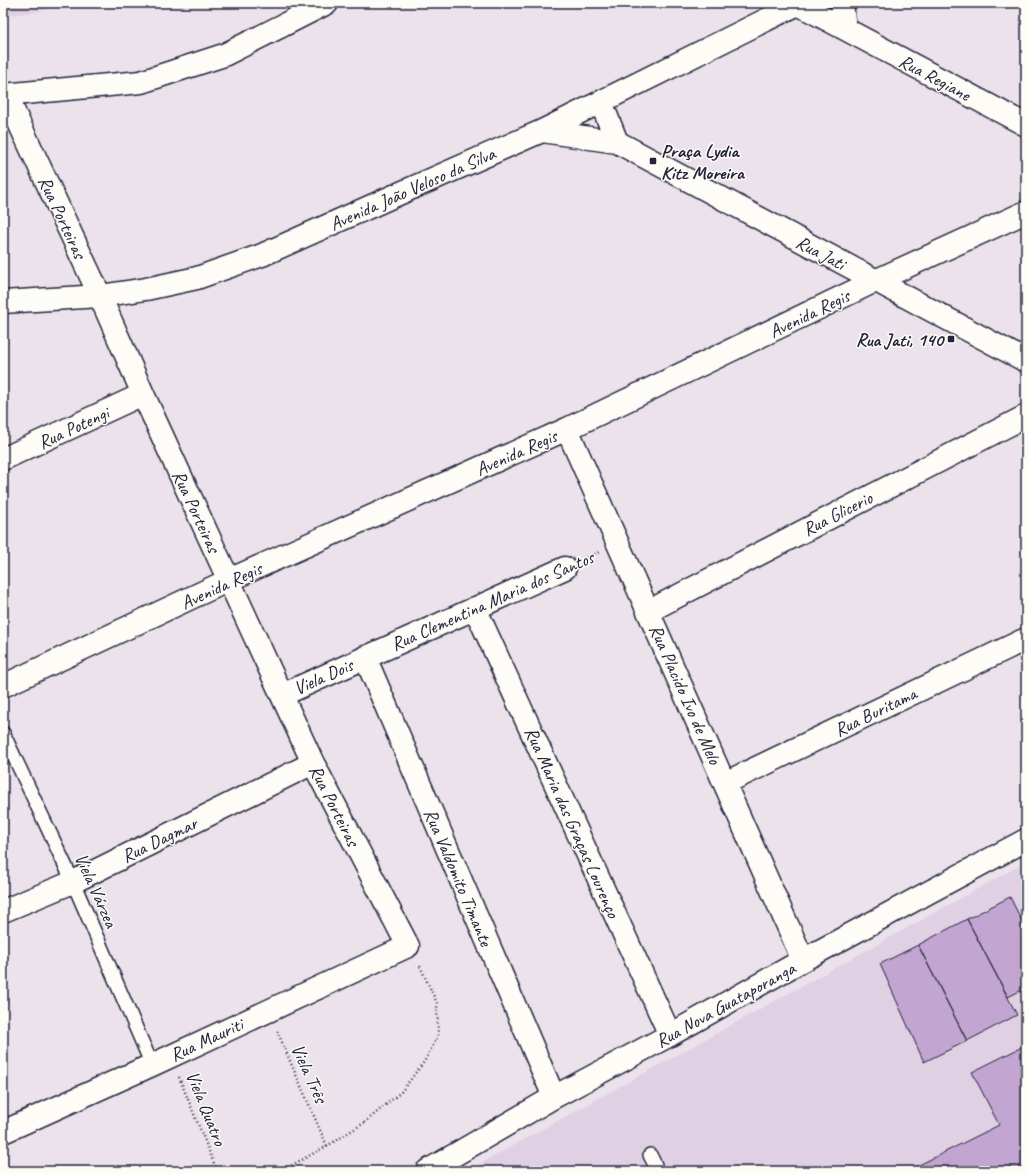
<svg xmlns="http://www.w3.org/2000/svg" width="1029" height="1174" font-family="Caveat,sans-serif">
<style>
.built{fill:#e0d0e4}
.building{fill:#c3a5d1;stroke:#22223b}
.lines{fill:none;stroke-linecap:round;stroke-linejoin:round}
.lane-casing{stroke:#22223b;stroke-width:16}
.street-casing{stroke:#22223b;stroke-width:25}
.secondary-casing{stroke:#22223b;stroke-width:25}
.path{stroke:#22223b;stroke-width:2.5;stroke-dasharray:1 3;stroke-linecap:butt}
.lane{stroke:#fdfcf7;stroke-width:13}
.street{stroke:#fdfcf7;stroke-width:22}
.secondary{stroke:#fdfcf7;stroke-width:22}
.poi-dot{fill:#22223b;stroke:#fdfcf7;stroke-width:1.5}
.labels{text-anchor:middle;stroke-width:3;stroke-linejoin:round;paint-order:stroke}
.street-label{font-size:19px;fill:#22223b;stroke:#fdfcf7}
.poi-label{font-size:19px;font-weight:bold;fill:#22223b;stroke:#fdfcf7;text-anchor:start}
</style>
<rect width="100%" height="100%" fill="#ece2ec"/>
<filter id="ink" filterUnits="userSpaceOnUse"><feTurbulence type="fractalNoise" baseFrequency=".025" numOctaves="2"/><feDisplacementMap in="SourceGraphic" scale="8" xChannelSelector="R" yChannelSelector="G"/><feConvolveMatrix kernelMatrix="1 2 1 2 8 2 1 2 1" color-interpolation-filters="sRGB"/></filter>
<g filter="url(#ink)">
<path class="built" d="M3,3h70l-37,9 -33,4z
M1026,862v309h-559z"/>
<path class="building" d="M1010,897l16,32v59l-18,9 -41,-78z
M967,919l50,96 -50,26 -49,-96z
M918,945l49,96 -43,21 -44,-98z
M1026,1045v126h-119l92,-46 -27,-53z"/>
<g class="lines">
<defs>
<path id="lane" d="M3,733l70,149 79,183
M650,1155l5,10 -1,6"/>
<path id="street" d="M842,3l3,26
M798,4l228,121
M567,429l236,531
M3,459l140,-65
M475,608l195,427
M649,611l377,-195
M365,657l189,440
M3,686l226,-106 338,-151 308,-148 151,-69
M282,695l283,-127
M725,783l301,-144
M3,911l70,-29 240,-119
M3,1132l149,-67 256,-119 -95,-183 -170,-369 -43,-98 -94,-201
M427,1171l127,-74 116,-62 133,-75 223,-120"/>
<path id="secondary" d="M3,95l138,-13 83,-27 103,-52
M601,102l16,40
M542,131l75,11 409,219
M3,302l97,-6 46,-7 51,-11 65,-23 125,-56 155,-68 258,-128"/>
</defs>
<use href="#lane" class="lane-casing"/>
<use href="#street" class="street-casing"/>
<use href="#secondary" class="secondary-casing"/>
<path class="path" d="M583,559l16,-7
M277,1031l50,115
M179,1077l38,94
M281,1171l46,-25 37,-23 37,-31 23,-30 14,-26 -1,-33 -18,-39"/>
<use href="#lane" class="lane"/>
<use href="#street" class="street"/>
<use href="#secondary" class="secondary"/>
</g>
</g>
<g class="poi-dot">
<rect x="649" y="157" width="8" height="8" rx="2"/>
<rect x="947" y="335" width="8" height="8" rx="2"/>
</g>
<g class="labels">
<g class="street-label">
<text transform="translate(935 77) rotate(28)" y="7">Rua Regiane</text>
<text transform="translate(412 188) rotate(-24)" y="7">Avenida João Veloso da Silva</text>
<text transform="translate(63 217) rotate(65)" y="7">Rua Porteiras</text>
<text transform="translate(821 252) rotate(28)" y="7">Rua Jati</text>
<text transform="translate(809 313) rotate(-26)" y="7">Avenida Regis</text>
<text transform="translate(73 427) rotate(-25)" y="7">Rua Potengi</text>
<text transform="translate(516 452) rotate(-24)" y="7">Avenida Regis</text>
<text transform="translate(197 511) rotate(65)" y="7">Rua Porteiras</text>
<text transform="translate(837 513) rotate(-27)" y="7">Rua Glicerio</text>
<text transform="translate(221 585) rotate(-25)" y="7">Avenida Regis</text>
<text transform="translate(492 600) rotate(-24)" y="7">Rua Clementina Maria dos Santos</text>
<text transform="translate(323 676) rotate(-24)" y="7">Viela Dois</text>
<text transform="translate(686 694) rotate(66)" y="7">Rua Placido Ivo de Melo</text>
<text transform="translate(875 711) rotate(-26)" y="7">Rua Buritama</text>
<text transform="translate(335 805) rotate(63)" y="7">Rua Porteiras</text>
<text transform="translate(573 822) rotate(66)" y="7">Rua Maria das Graças Lourenço</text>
<text transform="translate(159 839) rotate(-26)" y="7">Rua Dagmar</text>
<text transform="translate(459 877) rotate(67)" y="7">Rua Valdomito Timante</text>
<text transform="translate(97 890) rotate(66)" y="7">Viela Várzea</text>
<text transform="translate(725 1004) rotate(-29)" y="7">Rua Nova Guataporanga</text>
<text transform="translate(206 1039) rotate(-25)" y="7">Rua Mauriti</text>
<text transform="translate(310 1073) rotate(66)" y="7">Viela Três</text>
<text transform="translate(207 1108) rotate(68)" y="7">Viela Quatro</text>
</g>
<g class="poi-label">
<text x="661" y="157">Praça Lydia<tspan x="661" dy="22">Kitz Moreira</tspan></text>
<text x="943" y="346" text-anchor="end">Rua Jati, 140</text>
</g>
</g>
<rect width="1029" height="1174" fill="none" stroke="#fdfcf7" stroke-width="16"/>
<rect x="8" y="8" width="1013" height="1158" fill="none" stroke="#22223b" stroke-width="1.5" filter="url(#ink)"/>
</svg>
